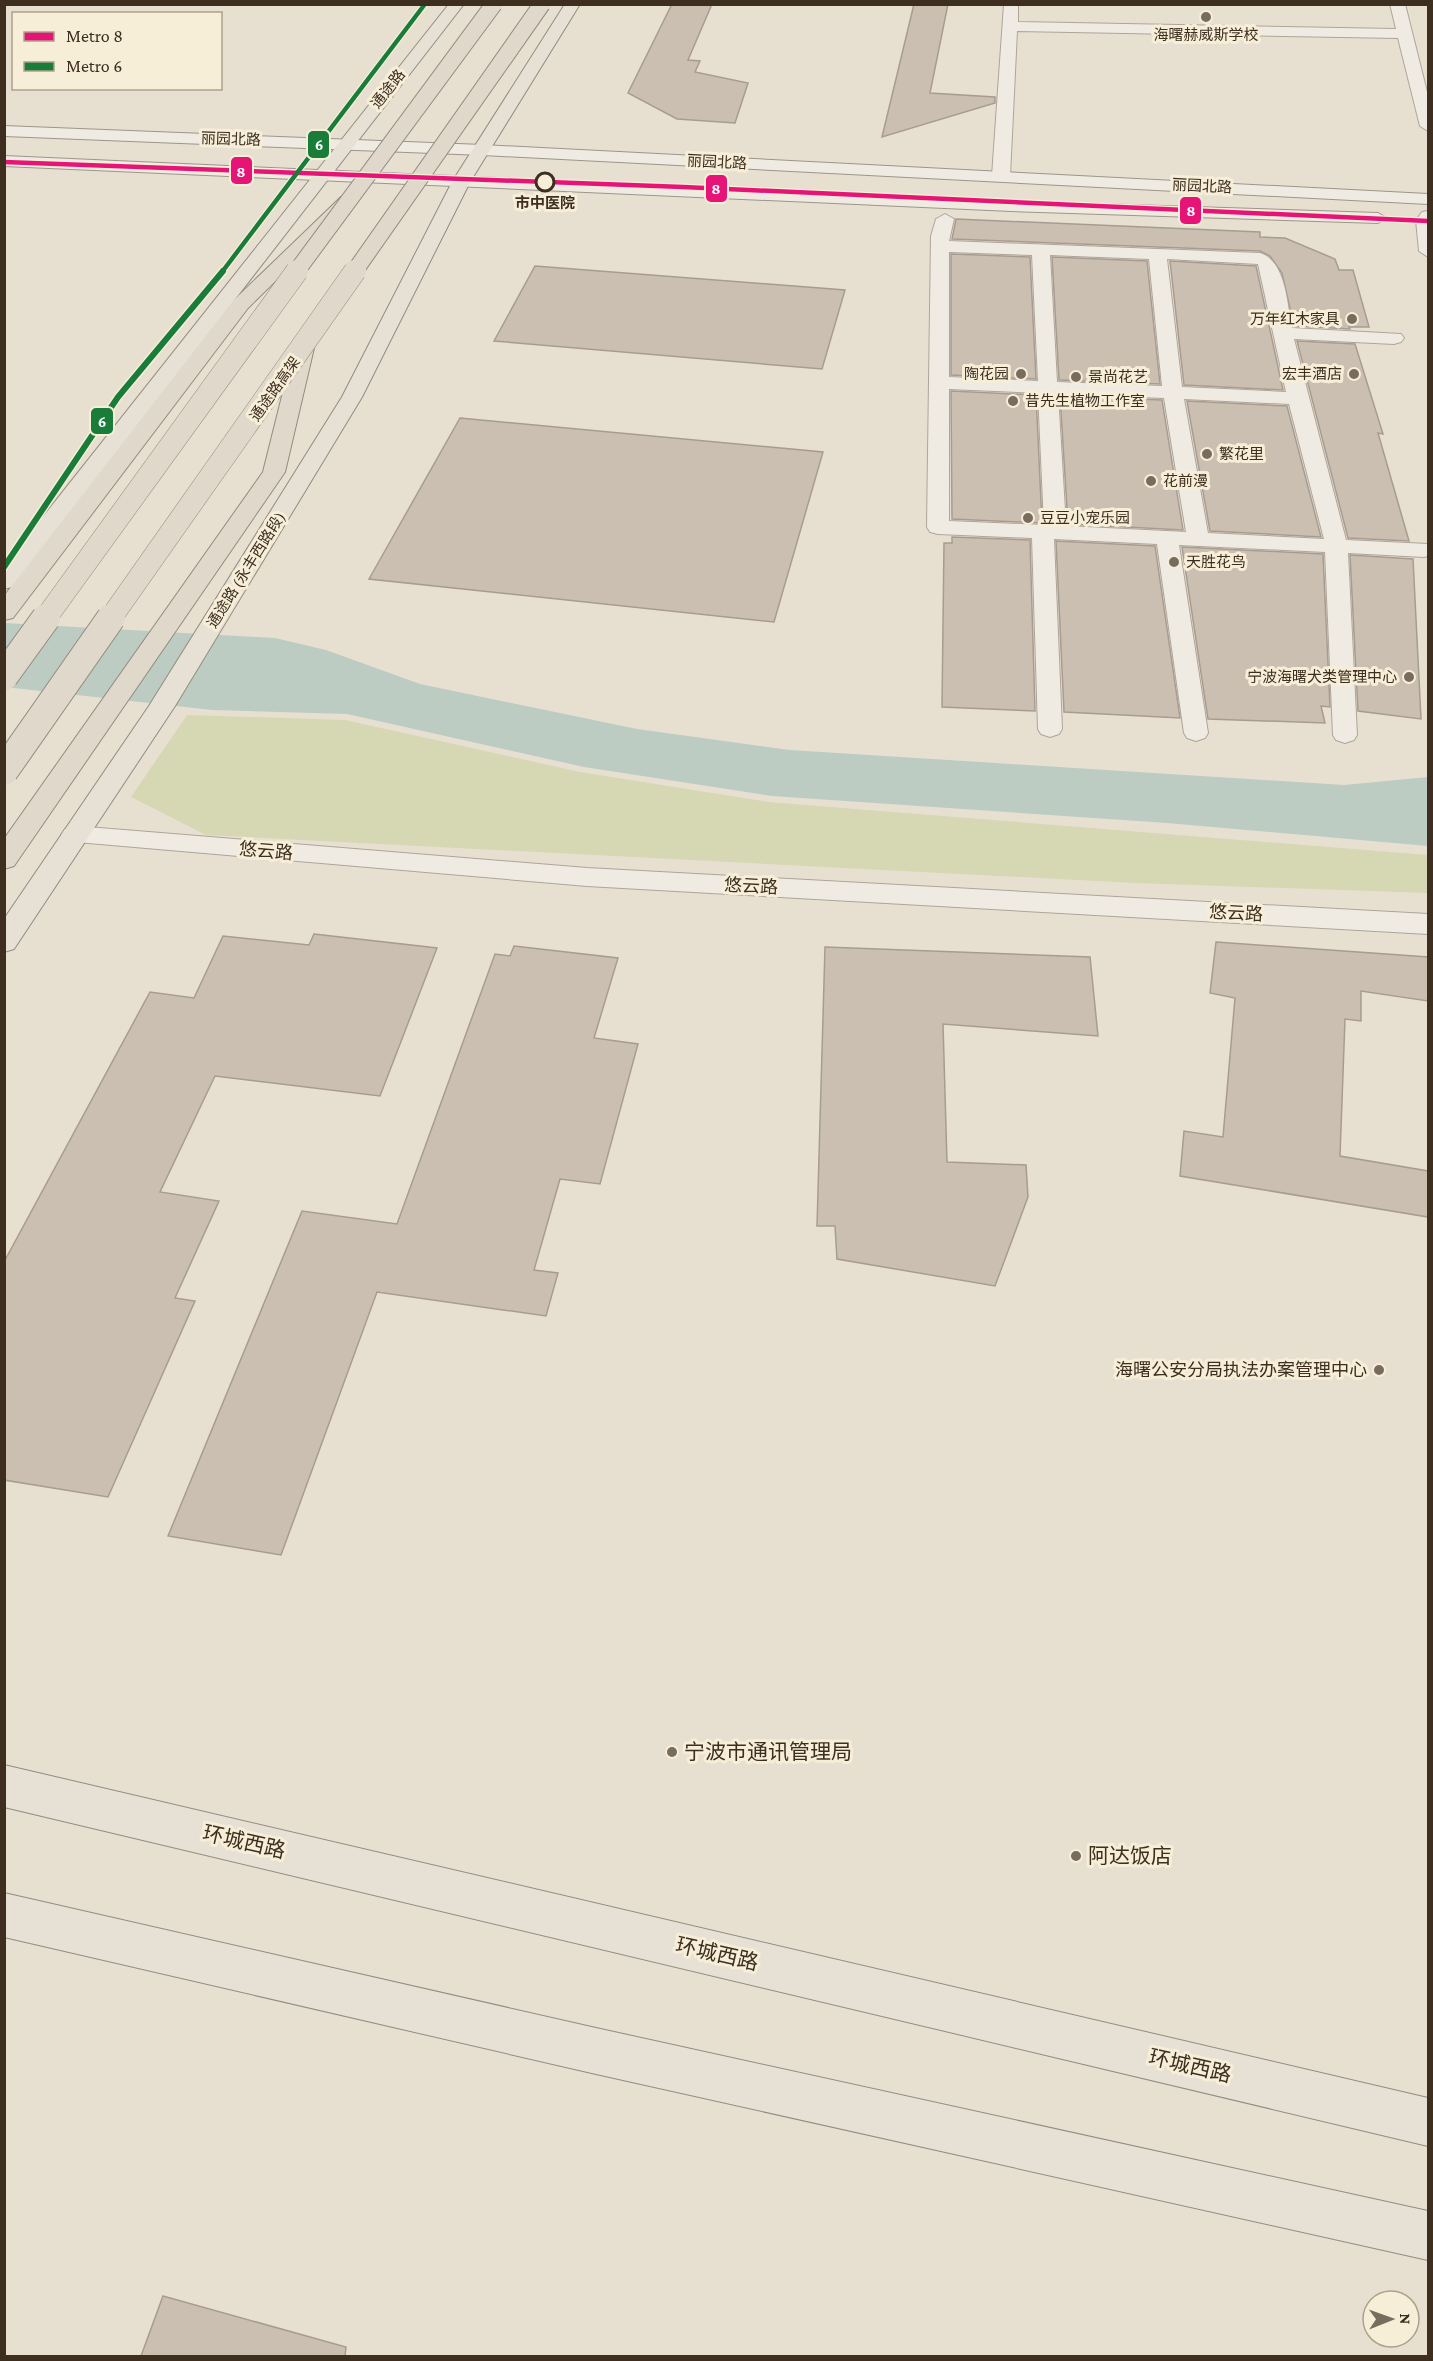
<svg xmlns="http://www.w3.org/2000/svg" width="1433" height="2361" font-family="'Crimson Pro','Noto Sans SC',serif">
<style>
.green{fill:#d6d7b3}
.water{fill:#bcccc2}
.building{fill:#cbbfb2;stroke:#a89c90;stroke-width:1.5}
.lines{fill:none;stroke-linecap:round;stroke-linejoin:round}
.pedestrian-casing{stroke:#ada599;stroke-width:2}
.tertiary-casing{stroke:#ada599;stroke-width:2}
.secondary-casing{stroke:#9c958a;stroke-width:2}
.primary-casing{stroke:#928b80;stroke-width:2}
.trunk-casing{stroke:#928b80;stroke-width:2}
.pedestrian{fill:#efebe3;fill-rule:evenodd}
.tertiary{fill:#efebe3;fill-rule:evenodd}
.secondary{fill:#efebe3;fill-rule:evenodd}
.primary{fill:#e6e1d4;fill-rule:evenodd}
.trunk{fill:#e0d9cb;fill-rule:evenodd}
.trunk-bridge-far2-casing{stroke:#928b80;stroke-width:18;stroke-linecap:butt}
.trunk-bridge-far1-casing{stroke:#928b80;stroke-width:23;stroke-linecap:butt}
.trunk-bridge-casing{stroke:#928b80;stroke-width:30;stroke-linecap:butt}
.trunk-bridge-far2{stroke:#e0d9cb;stroke-width:16}
.trunk-bridge-far1{stroke:#e0d9cb;stroke-width:22}
.trunk-bridge{stroke:#e0d9cb;stroke-width:28}
.metro-1-casing{stroke:#f7eed8;stroke-width:7}
.metro-2-far1-casing{stroke:#f7eed8;stroke-width:7}
.metro-2-casing{stroke:#f7eed8;stroke-width:9}
.metro-1{stroke:#e61477;stroke-width:4.5}
.metro-2-far1{stroke:#197c39;stroke-width:4.5}
.metro-2{stroke:#197c39;stroke-width:6}
.poi-dot{fill:#786c5e;stroke:#f7eed8;stroke-width:2}
.stop-dot{fill:#f7eed8;stroke:#3d2e20;stroke-width:3}
.labels{text-anchor:middle;stroke-width:6;stroke-linejoin:round;paint-order:stroke}
.far-poi-label{font-size:15px;fill:#3d2e20;stroke:#f7eed8;text-anchor:start}
.far-street-label{font-size:15px;fill:#3d2e20;stroke:#f7eed8}
.far-stop-label{font-size:15px;font-weight:bold;fill:#3d2e20;stroke:#f7eed8}
.street-label{font-size:18px;fill:#3d2e20;stroke:#f7eed8}
.poi-label{font-size:18px;fill:#3d2e20;stroke:#f7eed8;text-anchor:end}
.near-poi-label{font-size:21px;fill:#3d2e20;stroke:#f7eed8;text-anchor:start}
.near-street-label{font-size:21px;fill:#3d2e20;stroke:#f7eed8}
.line-badge{stroke:#f7eed8;stroke-width:2}
.badge-label{font-size:16px;text-anchor:middle;font-weight:bold;fill:#fff}
</style>
<rect width="100%" height="100%" fill="#e7e0d1"/>
<path class="green" d="M187,715l158,5 235,52 188,30 660,53v38l-292,-10 -930,-48 -75,-38z"/>
<path class="water" d="M4,623l271,15 51,12 94,34 217,45 153,21 554,35 84,-8v69l-261,-23 -395,-27 -188,-29 -237,-53 -135,-4 -207,-23z"/>
<path class="building" d="M672,4h40l-24,56 12,1 -5,11 53,11 -13,40 -58,-4 -49,-26z
M914,4h34l-18,89 65,4v6l-113,34z
M956,219l304,13v5l25,1 50,21 4,11h14l16,57h-20l1,2 -56,-3 -12,-53 -12,-17 -10,-5 -308,-12z
M951,254l79,3 6,122 -85,-4z
M1052,257l95,4 13,123 -101,-4z
M1170,261l86,5 27,124 -99,-5z
M535,266l310,24 -23,79 -328,-28z
M1297,341l58,3 28,90 -5,-1 31,108 -61,-3z
M951,391l85,4 6,128 -90,-4z
M1060,396l102,4 21,130 -115,-6z
M1187,401l100,5 34,131 -111,-6z
M460,418l363,34 -49,170 -405,-43z
M952,537l78,3 5,171 -93,-4 2,-164h8z
M1056,541l99,5 25,172 -116,-6z
M1182,547l141,7 7,153 -9,-1 4,17 -117,-4z
M1350,555l63,4 8,160 -63,-8z
M314,934l123,14 -57,148 -165,-20 -55,116 59,9 -44,97 20,3 -87,196 -104,-17v-218l146,-270 44,6 29,-62 86,9z
M1216,942l212,15v44l-67,-10v30l-16,-2 -5,137 88,15v46l-248,-41 4,-45 39,6 12,-139 -25,-5z
M514,946l104,12 -24,80 44,6 -38,140 -40,-5 -26,91 24,3 -12,43 -169,-24 -96,263 -113,-19 134,-325 95,13 98,-270 15,2z
M825,947l265,10 8,79 -155,-12 4,138 79,3 2,32 -33,89 -158,-27 -2,-33h-18z
M163,2296l183,51 -1,9h-204z"/>
<g class="lines">
<defs>
<path id="pedestrian" d="M945,214l9,5 -5,22 311,12c26,8 27,51 32,75l109,6 3,4 -3,4 -7,2 -100,-5 52,201 82,4v12l-4,1 -76,-4 9,182 -3,5 -9,3 -9,-3 -3,-5 -8,-183 -146,-7 29,188 -3,5 -9,3 -9,-3 -3,-5 -27,-189 -103,-5 8,190 -3,5 -9,3 -9,-3 -3,-5 -6,-191 -94,-4 -8,-2 -3,-5 4,-291 5,-17zM949,252l83,3 6,126 -89,-4zM1050,255l99,4 13,127 -105,-4zM1167,259l91,5 28,128 -104,-5zM949,389l89,4 6,132 -95,-4zM1058,394l106,4 22,134 -120,-6zM1184,399l105,5 35,135 -116,-6z"/>
<path id="tertiary" d="M1004,4h14v18l378,7 -6,-25h15l23,92v35l-8,-5 -22,-88 -381,-7 -7,145 -9,5 -6,-1 -3,-4z
M1428,211v46l-9,-6 -3,-31 6,-8z
M75,826l512,42 841,46v20l-841,-48 -522,-45 -4,-6 4,-6z"/>
<path id="secondary" d="M4,126l479,19 945,49v10l-945,-49 -479,-19z
M4,156l1007,45 367,12 9,5 -9,5 -367,-12 -1007,-45z"/>
<path id="primary" d="M449,4h15l-452,583 -8,2v-23z
M565,4h15l-110,178 -108,215 -187,309 -161,243 -10,3v-33l145,-213 193,-309 110,-215z
M4,1765l1424,333v48l-1424,-339z
M4,1893l592,135 832,183v49l-832,-186 -592,-137z"/>
<path id="trunk" d="M347,196l6,1 3,4 -3,4 -105,103 -235,310 -9,2v-24l230,-296 107,-103z
M304,342l7,2 3,4 -29,124 -271,394 -10,3v-30l259,-367 31,-124 3,-4z"/>
</defs>
<use href="#pedestrian" class="pedestrian-casing"/>
<use href="#tertiary" class="tertiary-casing"/>
<use href="#secondary" class="secondary-casing"/>
<use href="#primary" class="primary-casing"/>
<use href="#trunk" class="trunk-casing"/>
<use href="#pedestrian" class="pedestrian"/>
<use href="#tertiary" class="tertiary"/>
<use href="#secondary" class="secondary"/>
<use href="#primary" class="primary"/>
<use href="#trunk" class="trunk"/>
<defs>
<path id="trunk-bridge-far2" d="M296,272l198,-268
M354,272l188,-268"/>
<path id="trunk-bridge-far1" d="M45,619l252,-348
M110,619l245,-348"/>
<path id="trunk-bridge" d="M4,676l42,-58
M4,771l107,-153"/>
</defs>
<use href="#trunk-bridge-far2" class="trunk-bridge-far2-casing"/>
<use href="#trunk-bridge-far1" class="trunk-bridge-far1-casing"/>
<use href="#trunk-bridge" class="trunk-bridge-casing"/>
<use href="#trunk-bridge-far2" class="trunk-bridge-far2"/>
<use href="#trunk-bridge-far1" class="trunk-bridge-far1"/>
<use href="#trunk-bridge" class="trunk-bridge"/>
<defs>
<path id="metro-1" d="M4,162l679,25 745,34"/>
<path id="metro-2-far1" d="M222,272l203,-268"/>
<path id="metro-2" d="M4,567l114,-170 105,-126"/>
</defs>
<use href="#metro-1" class="metro-1-casing"/>
<use href="#metro-2-far1" class="metro-2-far1-casing"/>
<use href="#metro-2" class="metro-2-casing"/>
<use href="#metro-1" class="metro-1"/>
<use href="#metro-2-far1" class="metro-2-far1"/>
<use href="#metro-2" class="metro-2"/>
</g>
<g class="poi-dot">
<circle cx="1206" cy="17" r="6"/>
<circle cx="1352" cy="319" r="6"/>
<circle cx="1021" cy="374" r="6"/>
<circle cx="1354" cy="374" r="6"/>
<circle cx="1076" cy="377" r="6"/>
<circle cx="1013" cy="401" r="6"/>
<circle cx="1207" cy="454" r="6"/>
<circle cx="1151" cy="481" r="6"/>
<circle cx="1028" cy="518" r="6"/>
<circle cx="1174" cy="562" r="6"/>
<circle cx="1409" cy="677" r="6"/>
<circle cx="1379" cy="1370" r="6"/>
<circle cx="672" cy="1752" r="6"/>
<circle cx="1076" cy="1856" r="6"/>
</g>
<circle class="stop-dot" cx="545" cy="182" r="9"/>
<g class="labels">
<g class="far-poi-label">
<text x="1206" y="40" text-anchor="middle">海曙赫威斯学校</text>
<text x="1340" y="324" text-anchor="end">万年红木家具</text>
<text x="1009" y="379" text-anchor="end">陶花园</text>
<text x="1342" y="379" text-anchor="end">宏丰酒店</text>
<text x="1088" y="382">景尚花艺</text>
<text x="1025" y="406">昔先生植物工作室</text>
<text x="1219" y="459">繁花里</text>
<text x="1163" y="486">花前漫</text>
<text x="1040" y="523">豆豆小宠乐园</text>
<text x="1186" y="567">天胜花鸟</text>
<text x="1397" y="682" text-anchor="end">宁波海曙犬类管理中心</text>
</g>
<g class="far-street-label">
<text transform="translate(388 89) rotate(-52)" y="5">通途路</text>
<text transform="translate(231 139) rotate(2)" y="5">丽园北路</text>
<text transform="translate(717 162) rotate(3)" y="5">丽园北路</text>
<text transform="translate(1202 186) rotate(3)" y="5">丽园北路</text>
<text transform="translate(275 389) rotate(-55)" y="5">通途路高架</text>
<text transform="translate(246 570) rotate(-58)" y="5">通途路 (永丰西路段)</text>
</g>
<g class="far-stop-label">
<text x="545" y="208">市中医院</text>
</g>
<g class="street-label">
<text transform="translate(266 851) rotate(5)" y="6">悠云路</text>
<text transform="translate(751 886) rotate(3)" y="6">悠云路</text>
<text transform="translate(1236 913) rotate(3)" y="6">悠云路</text>
</g>
<g class="poi-label">
<text x="1367" y="1376">海曙公安分局执法办案管理中心</text>
</g>
<g class="near-poi-label">
<text x="684" y="1759">宁波市通讯管理局</text>
<text x="1088" y="1863">阿达饭店</text>
</g>
<g class="near-street-label">
<text transform="translate(244 1842) rotate(13)" y="7">环城西路</text>
<text transform="translate(717 1954) rotate(13)" y="7">环城西路</text>
<text transform="translate(1190 2066) rotate(13)" y="7">环城西路</text>
</g>
</g>
<g class="line-badge">
<rect x="307" y="130" width="23" height="29" rx="6" fill="#197c39"/>
<rect x="230" y="156" width="23" height="29" rx="6" fill="#e61477"/>
<rect x="705" y="174" width="23" height="29" rx="6" fill="#e61477"/>
<rect x="1179" y="196" width="23" height="29" rx="6" fill="#e61477"/>
<rect x="90" y="407" width="24" height="28" rx="6" fill="#197c39"/>
</g>
<g class="badge-label">
<text x="319" y="150">6</text>
<text x="241" y="177">8</text>
<text x="716" y="194">8</text>
<text x="1191" y="216">8</text>
<text x="102" y="427">6</text>
</g>
<rect width="1433" height="2361" fill="none" stroke="#3d2e20" stroke-width="12"/>
<rect x="12" y="12" width="210" height="78" fill="#f7eed8" stroke="#ada18e" stroke-width="1.5"/>
<rect x="24" y="32" width="30" height="9" fill="#e61477" stroke="#ada18e" stroke-width="1.5"/>
<text x="66" y="42" font-size="18" fill="#3d2e20">Metro 8</text>
<rect x="24" y="62" width="30" height="9" fill="#197c39" stroke="#ada18e" stroke-width="1.5"/>
<text x="66" y="72" font-size="18" fill="#3d2e20">Metro 6</text>
<g transform="translate(1391 2319) rotate(89)"><circle r="28" fill="#f7eed8" stroke="#ada18e" stroke-width="1.5"/>
<path d="M0-4.5L10 22L0 15L-10 22Z" fill="#786c5e"/>
<text y="-9" font-size="16" font-weight="bold" text-anchor="middle" fill="#3d2e20">N</text>
</g>
</svg>
